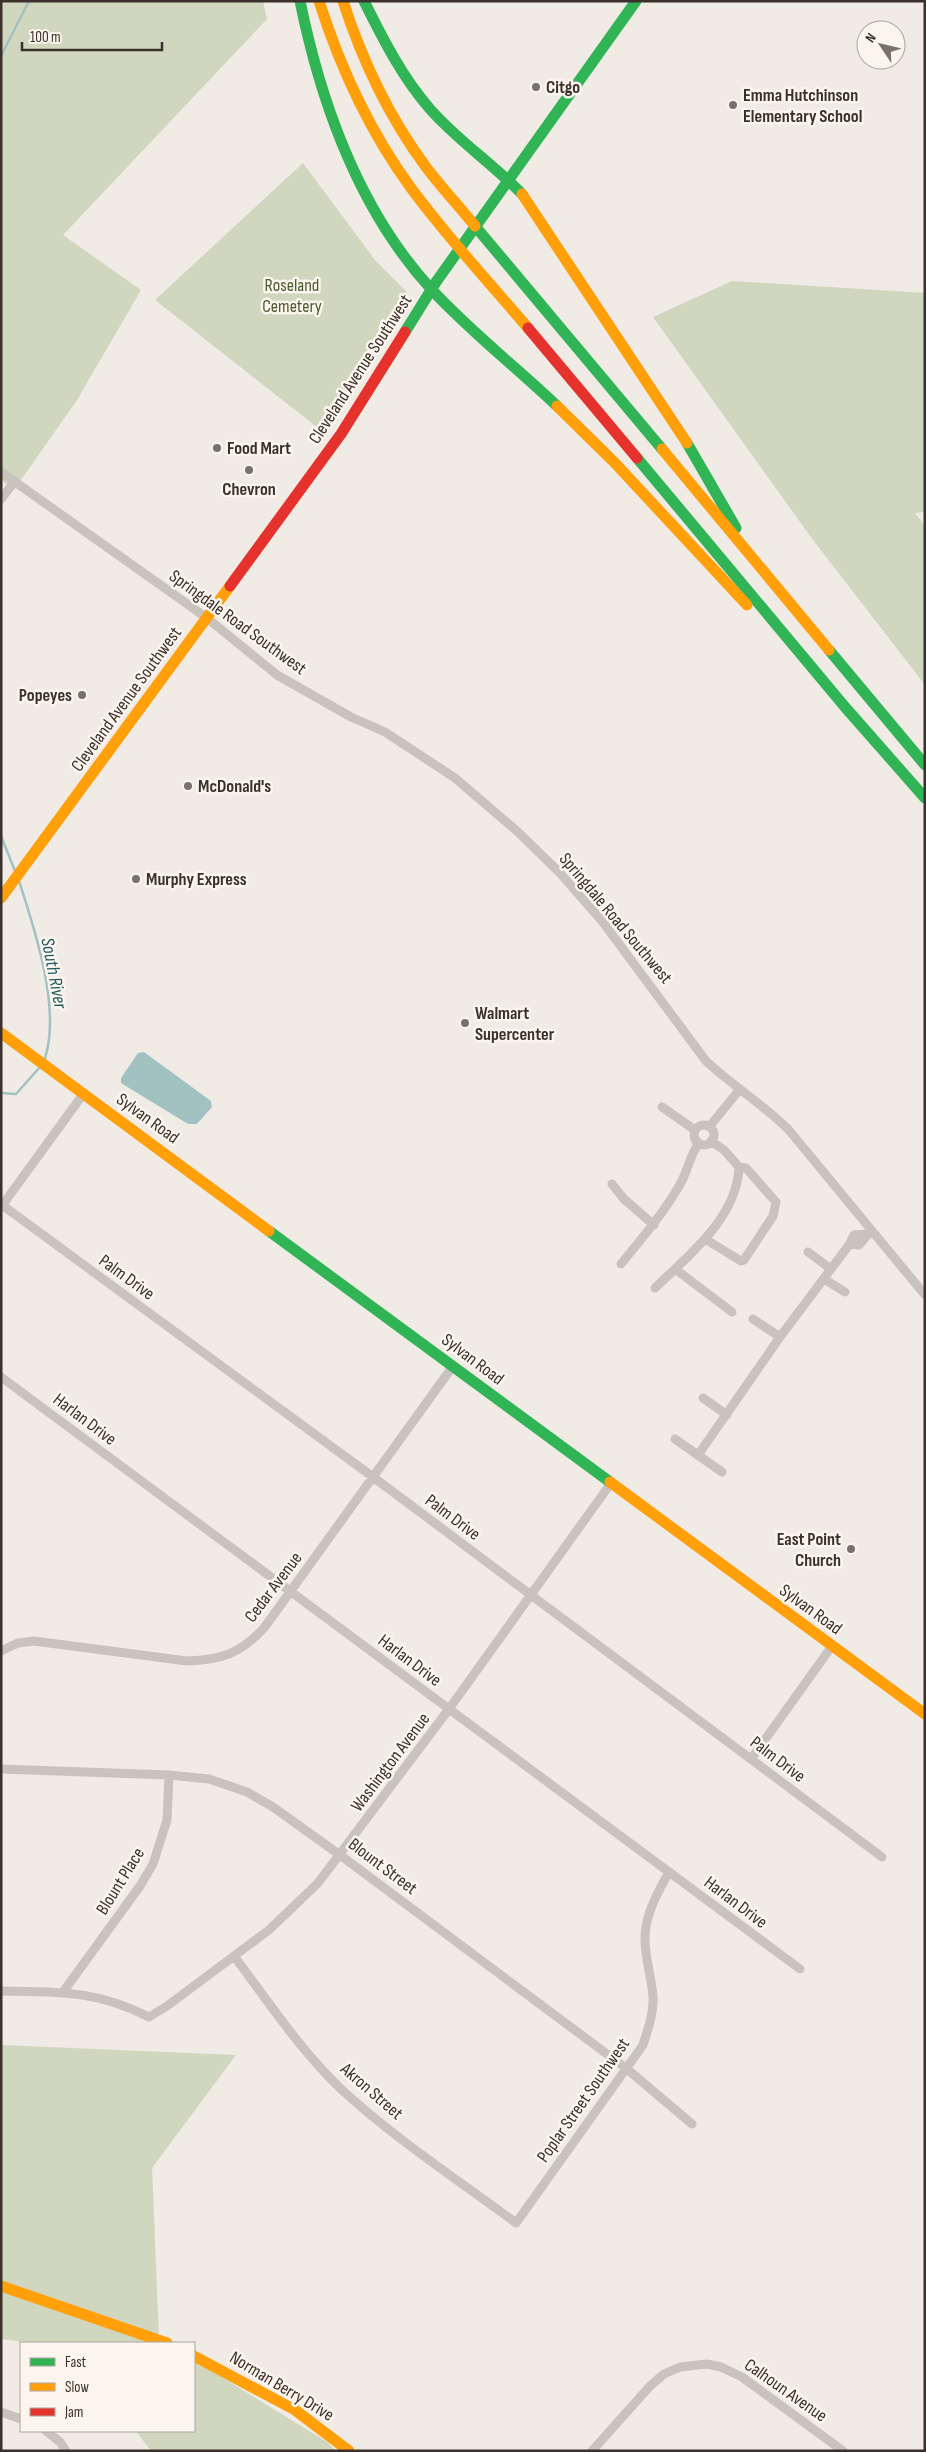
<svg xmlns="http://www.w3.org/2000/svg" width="926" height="2452" font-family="'Sofia Sans Condensed',sans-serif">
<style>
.green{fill:#d1d6bf}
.water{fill:#a1c2c1}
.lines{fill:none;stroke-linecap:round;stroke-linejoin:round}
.stream{stroke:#a1c2c1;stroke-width:2.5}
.street{stroke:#c9c3be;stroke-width:9}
.fast{stroke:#30b455;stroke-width:11}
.slow{stroke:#ff9f0a;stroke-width:11}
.jam{stroke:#e5322d;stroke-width:11}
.poi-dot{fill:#7a716c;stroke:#fbf5ee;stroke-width:2}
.labels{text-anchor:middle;stroke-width:5;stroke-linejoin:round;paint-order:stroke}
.poi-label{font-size:18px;font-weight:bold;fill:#3b302b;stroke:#fbf5ee;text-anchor:start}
.park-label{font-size:18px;fill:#4a5a2e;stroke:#fbf5ee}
.street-label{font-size:18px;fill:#3b302b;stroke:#fbf5ee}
.water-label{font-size:19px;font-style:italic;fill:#1f5a5e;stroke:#fbf5ee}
</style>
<rect width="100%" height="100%" fill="#f0ebe5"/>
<path class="green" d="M1,1h262l4,18 -204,216 78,55 -64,110 -63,90 -13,-10z
M303,163l72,97 32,32 -44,78 -40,62 -168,-132z
M732,281l193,12v219l-10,1 10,13v159l-112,-145 -160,-223z
M1,2045l235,10 -84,113 7,170 8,5h-135l-31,-4z
M194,2360l133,82 9,9h-185l-15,-20h58z"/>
<path class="water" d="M144,1052l67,49 1,6 -15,17h-9l-67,-41v-5l17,-25z"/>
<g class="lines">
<path class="stream" d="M1,56l28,-55
M1,836l14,35
M19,881c16,49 42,127 26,177
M1,1093l15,1 24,-27"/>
<path class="street" d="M1,472l206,146 70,57 74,42 34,15 70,46 63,54 42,41 42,48 104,140c26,24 56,43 82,68l137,166
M1,499l14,-18
M662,1107l33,23
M694 1135a10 10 0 1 1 20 0a10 10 0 1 1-20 0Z
M709,1127l31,-38
M612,1184l12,15 30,26
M2,1205l371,272 509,380
M1,1207l83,-114
M705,1239l36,22 3,-1 29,-44 3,-14 -30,-34 -7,-1
M850,1244l9,1 10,-12
M808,1252l23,17
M621,1264c21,-26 42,-50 58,-78 9,-14 10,-30 20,-43
M675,1269l57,43
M824,1279l21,13
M655,1288c34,-33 82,-70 84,-121l-15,-17 -13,-9
M753,1319l27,18
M1,1377l799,592
M703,1398l24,17
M675,1439l47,33
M698,1455l82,-118 69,-92 5,-10 13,-1
M1,1651l17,-8 16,-2 153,20c34,-1 53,-7 77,-33l189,-262
M751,1759l81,-113
M1,1769l168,6 40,4 38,13 26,15 67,48 287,214 65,55
M234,1956c34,45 66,94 107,133 53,49 117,91 175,134l127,-178c5,-16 11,-32 10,-49 -2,-23 -11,-47 -7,-70 4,-20 13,-36 23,-54
M1,1991c58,1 95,-1 148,26l18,-11 102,-76 49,-47 131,-174 162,-226
M63,1992l77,-106 13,-22 14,-44 2,-45
M1,2412l20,7
M46,2431l14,11 6,9
M592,2451l58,-65 14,-12 16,-7 27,-3 14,3 21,10 101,74"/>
<path class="fast" d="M300,1c21,103 60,211 132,289 39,42 84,77 125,116
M364,1c19,38 38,76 66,108 27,31 63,55 92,85
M475,226l187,223
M405,332l31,-50 200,-281
M687,443l49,85
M637,458l208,249 80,91
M829,650l96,115
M269,1231l341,251"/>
<path class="slow" d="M319,1c21,66 51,131 92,187 36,49 78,94 117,140
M343,1c19,59 46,116 83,166 15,20 33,39 49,59
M522,194l165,249
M557,406l57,56 133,143
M662,449l167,201
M1,898l229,-312
M1,1033l268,198
M610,1482l315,232
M1,2286l166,57
M194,2356l101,54 54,41"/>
<path class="jam" d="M528,328l109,130
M230,586l111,-152 64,-102"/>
</g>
<g class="poi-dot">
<circle cx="536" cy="87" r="5"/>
<circle cx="733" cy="105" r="5"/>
<circle cx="217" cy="448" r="5"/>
<circle cx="249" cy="470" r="5"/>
<circle cx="82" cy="695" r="5"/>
<circle cx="188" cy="786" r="5"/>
<circle cx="136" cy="879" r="5"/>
<circle cx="465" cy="1023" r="5"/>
<circle cx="851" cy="1549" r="5"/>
</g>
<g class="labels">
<g class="poi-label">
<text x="546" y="93">Citgo</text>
<text x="743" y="101">Emma Hutchinson<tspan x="743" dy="21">Elementary School</tspan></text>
<text x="227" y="454">Food Mart</text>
<text x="249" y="495" text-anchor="middle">Chevron</text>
<text x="72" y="701" text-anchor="end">Popeyes</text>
<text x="198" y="792">McDonald's</text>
<text x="146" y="885">Murphy Express</text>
<text x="475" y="1019">Walmart<tspan x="475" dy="21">Supercenter</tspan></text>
<text x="841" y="1545" text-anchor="end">East Point<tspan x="841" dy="21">Church</tspan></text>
</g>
<g class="park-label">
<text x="292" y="291">Roseland<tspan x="292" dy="21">Cemetery</tspan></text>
</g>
<g class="street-label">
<text transform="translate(360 369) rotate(-57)" y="6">Cleveland Avenue Southwest</text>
<text transform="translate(238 622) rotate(36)" y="6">Springdale Road Southwest</text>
<text transform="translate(126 699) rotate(-54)" y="6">Cleveland Avenue Southwest</text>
<text transform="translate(616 918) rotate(50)" y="6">Springdale Road Southwest</text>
<text transform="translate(148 1118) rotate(36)" y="6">Sylvan Road</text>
<text transform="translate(127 1277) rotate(36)" y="6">Palm Drive</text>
<text transform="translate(473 1359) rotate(37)" y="6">Sylvan Road</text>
<text transform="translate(85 1419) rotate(37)" y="6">Harlan Drive</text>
<text transform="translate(453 1517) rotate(37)" y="6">Palm Drive</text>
<text transform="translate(273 1587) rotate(-53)" y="6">Cedar Avenue</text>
<text transform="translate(811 1609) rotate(36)" y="6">Sylvan Road</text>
<text transform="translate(410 1660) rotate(37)" y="6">Harlan Drive</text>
<text transform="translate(778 1759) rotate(37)" y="6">Palm Drive</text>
<text transform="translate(390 1762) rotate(-53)" y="6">Washington Avenue</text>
<text transform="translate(383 1866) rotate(37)" y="6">Blount Street</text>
<text transform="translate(120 1881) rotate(-58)" y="6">Blount Place</text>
<text transform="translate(736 1902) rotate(37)" y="6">Harlan Drive</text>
<text transform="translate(372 2091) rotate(41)" y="6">Akron Street</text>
<text transform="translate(583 2100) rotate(-55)" y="6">Poplar Street Southwest</text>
<text transform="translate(282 2386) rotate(31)" y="6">Norman Berry Drive</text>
<text transform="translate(786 2390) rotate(35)" y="6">Calhoun Avenue</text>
</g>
<g class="water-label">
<text transform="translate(55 973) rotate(79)" y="7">South River</text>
</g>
</g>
<rect width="926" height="2452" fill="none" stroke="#3b302b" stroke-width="5"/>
<rect x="20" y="2342" width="175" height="90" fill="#fbf5ee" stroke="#aea6a0"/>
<rect x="30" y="2358" width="25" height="8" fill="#30b455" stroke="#aea6a0"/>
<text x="65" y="2367" font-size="15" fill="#3b302b">Fast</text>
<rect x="30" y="2383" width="25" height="8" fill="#ff9f0a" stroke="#aea6a0"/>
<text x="65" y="2392" font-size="15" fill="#3b302b">Slow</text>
<rect x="30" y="2408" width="25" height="8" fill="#e5322d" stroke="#aea6a0"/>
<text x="65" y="2417" font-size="15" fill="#3b302b">Jam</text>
<g transform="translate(881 45) rotate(305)"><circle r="24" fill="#fbf5ee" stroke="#aea6a0"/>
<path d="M0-4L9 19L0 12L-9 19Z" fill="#7a716c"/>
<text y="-8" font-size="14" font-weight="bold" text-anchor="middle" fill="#3b302b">N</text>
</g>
<path d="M22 42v8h140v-8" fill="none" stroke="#3b302b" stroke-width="2.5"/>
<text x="30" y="42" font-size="15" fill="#3b302b" stroke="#fbf5ee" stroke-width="4" paint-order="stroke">100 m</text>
</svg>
